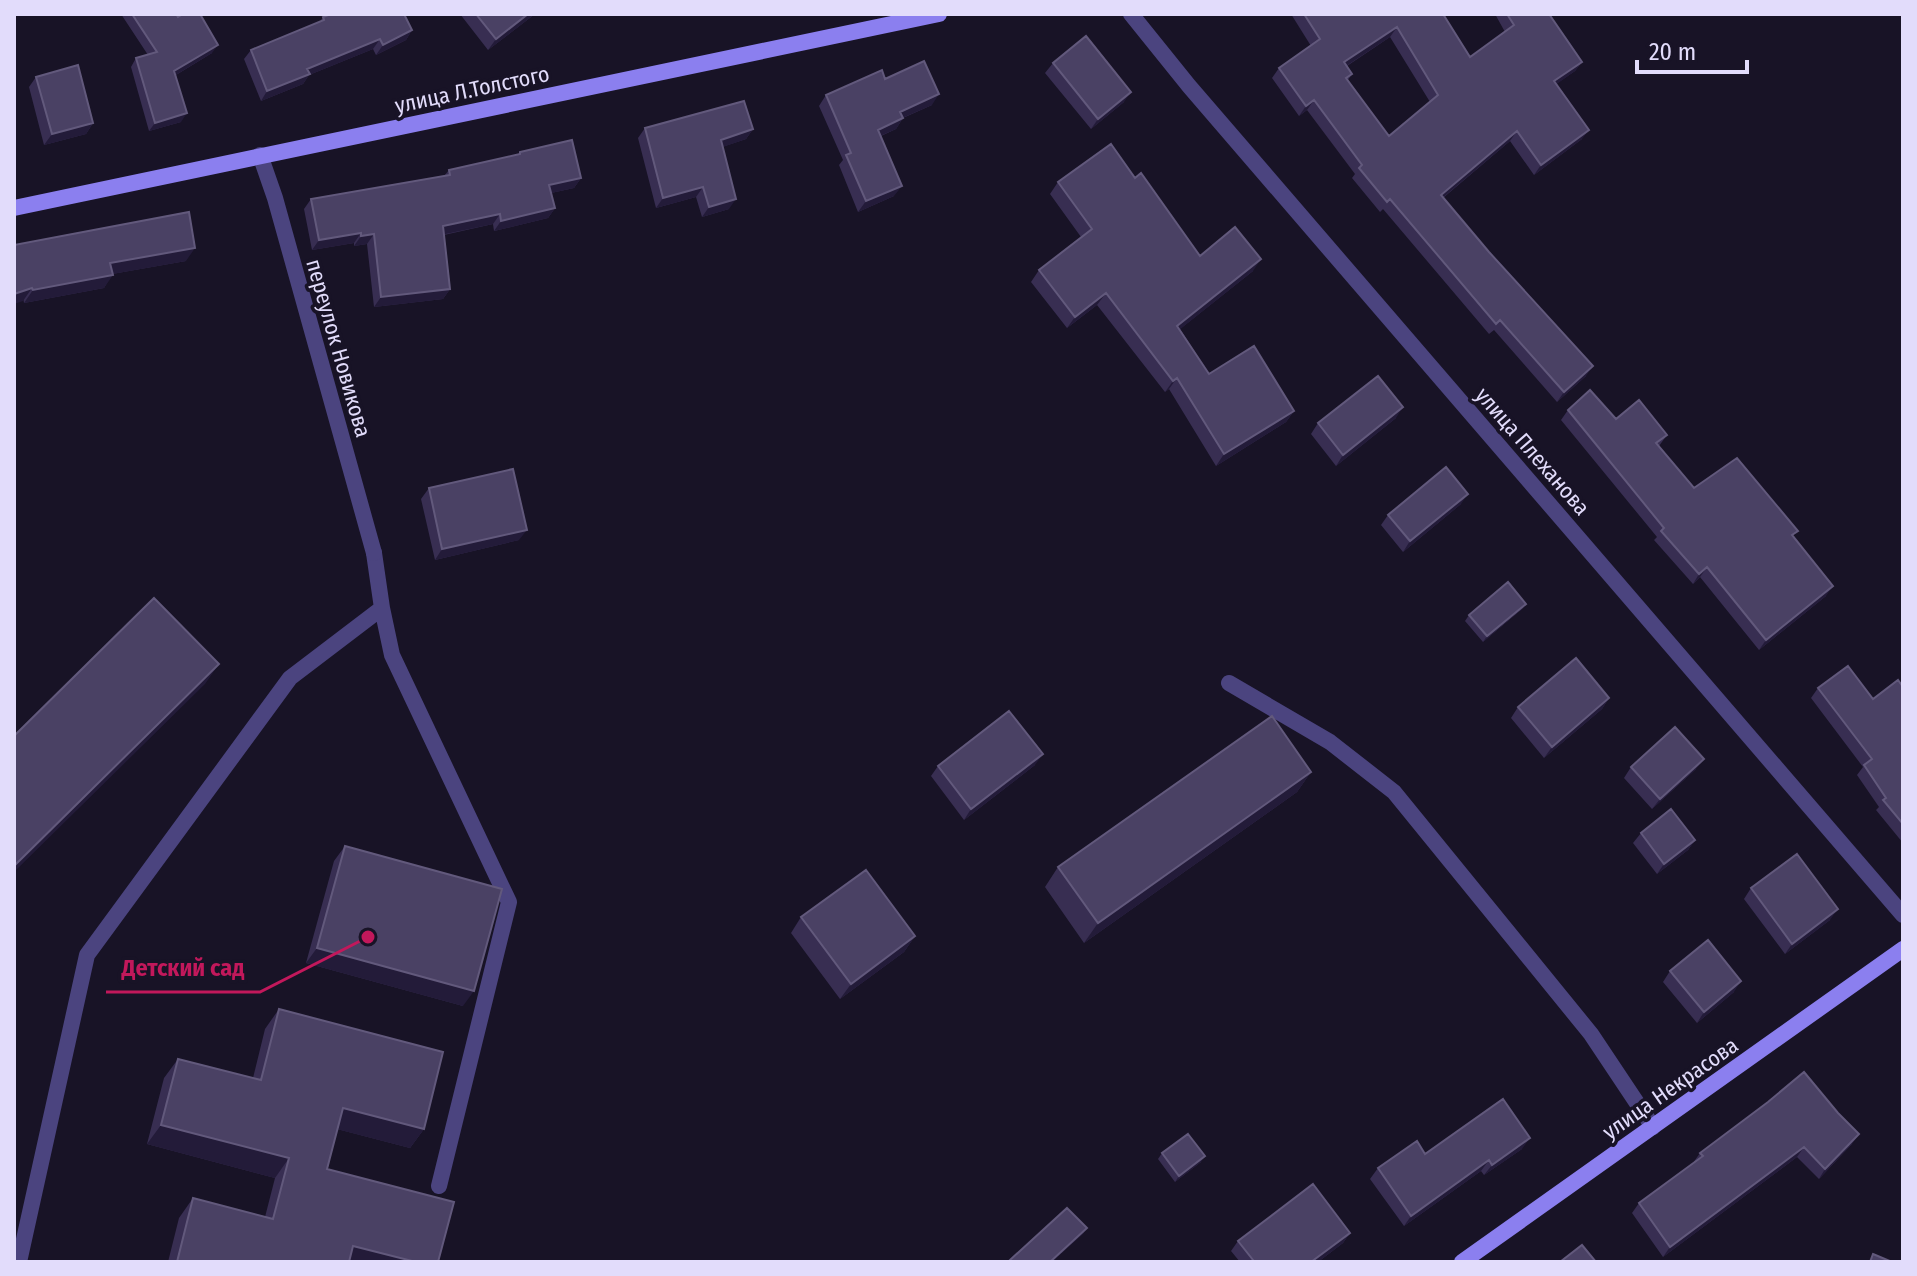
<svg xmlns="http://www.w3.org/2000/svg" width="1917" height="1276" font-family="'Fira Sans Condensed',sans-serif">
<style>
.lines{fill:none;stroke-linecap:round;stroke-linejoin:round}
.lane{stroke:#4b447f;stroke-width:16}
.street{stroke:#4b447f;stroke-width:16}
.secondary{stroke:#8b7fef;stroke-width:16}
.wall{fill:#382e52;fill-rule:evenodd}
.shaded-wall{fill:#231b39}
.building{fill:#4a4164;stroke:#62597c;stroke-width:2;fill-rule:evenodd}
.labels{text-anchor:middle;stroke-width:7;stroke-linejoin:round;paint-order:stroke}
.street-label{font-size:22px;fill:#e2dcfb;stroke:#181326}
.leader{fill:none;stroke:#c2185b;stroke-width:3}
.callout-dot{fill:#c2185b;stroke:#181326;stroke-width:3}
.callout-label{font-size:24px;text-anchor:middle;font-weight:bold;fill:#c2185b;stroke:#181326;stroke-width:7;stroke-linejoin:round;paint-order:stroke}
</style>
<rect width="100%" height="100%" fill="#181326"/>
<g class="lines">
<path class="lane" d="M382,608l10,47 117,247 -70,284
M1229,683l101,59 64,50 197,242 62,93
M19,1262l68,-307 203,-277 92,-70 -8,-55"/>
<path class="street" d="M1131,14l58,72 714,829
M260,155l15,43 99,355"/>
<path class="secondary" d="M14,208l925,-194
M1462,1262l441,-313"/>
</g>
<path class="wall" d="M121,14h55l36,39 -36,22 5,47 -32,9 -18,-64 5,-9 12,-3z
M460,14h75l-47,36z
M1291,14h152l27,43 35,-25 -10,-18h54l33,48 -7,9 -19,13 26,55 -48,36 -24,-34 -67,57 143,178 -29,26 -63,-72 -5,4 -106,-125 -3,3 -28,-34 3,-4 -48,-64 -8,6 -27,-38 7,-10 32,-22zM1390,37l40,65 -41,34 -41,-56 4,-6 -5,-8z
M323,17l89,13 -6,10 -30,15 -3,-6 -64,26 -6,9 -42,17 -17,-42 7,-9 69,-28z
M1053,63l71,39 -33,27 -46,-56z
M36,77l57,46 -7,11 -42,11 -15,-58z
M885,79l47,26 -29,13 -7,11 -15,7 13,60 -36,16 -19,-47 4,-5 -24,-54 7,-11z
M645,128l108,1 -7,10 -24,8 7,62 -27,8 -6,-20 -40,11 -18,-70z
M520,152l61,26 -7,10 -23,5 4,15 -7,10 -54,13 -1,-7 -49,11 6,54 -7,10 -69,8 -7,-63 -13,2v-3l-42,7 -8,-41 7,-10 133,-23 5,-6 70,-15z
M1135,178l65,78 53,15 -73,58 29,45 85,37 -8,11 -70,44 -47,-77 -4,3 -68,-87 -30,23 -36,-46 8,-12 42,-33 -31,-43 8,-12z
M14,245l172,16 -74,13 -8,14 -80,15z
M1568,410l48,9 51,16 -8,11 35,42 99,49 33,59 -67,54 -59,-73 -7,7 -39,-44 3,-3 -96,-117z
M1396,418l-60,48 -25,-32 7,-11z
M429,488l90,52 -84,20 -14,-61z
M1461,504l-58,48 -22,-27 7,-10z
M1526,604l-4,5 -39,33 -18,-21 4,-6z
M1903,687v156l-27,-33 3,-3 -22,-32 6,-8 -52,-69 7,-10 55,11z
M1609,698l-7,11 -58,49 -33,-40 7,-11z
M1035,765l-71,55 -33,-44 7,-10z
M1631,767l65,2 -44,40 -28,-31z
M1311,772l-14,20 -213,151 -39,-56 13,-20z
M1641,833l54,7 -7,10 -31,24 -24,-31z
M345,846l118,160 -157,-43 28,-102z
M1751,888l79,32 -45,34 -41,-55z
M801,917l114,19 -11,16 -64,47 -49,-66z
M1670,971l64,21 -37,31 -34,-41z
M279,1009l145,120 -14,19 -73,-19 -10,40 111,93h-270l11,-44 14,-20 72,19 10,-39 -128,-34 17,-66 14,-19 75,19 12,-49z
M1852,1144l-33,35 -22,-22 -134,100 -31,-44 7,-10 54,-40 7,-10z
M1522,1149l-38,26 -3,-4 -77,55 -34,-47 8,-11 47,-14z
M1162,1153l39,9 -26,20 -17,-23z
M1350,1233l-7,10 -25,19h-78l-9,-11 7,-10z"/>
<path class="shaded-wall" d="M528,14h7l-47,36 8,-11z
M1397,27l-7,10 -53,35 7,-10z
M412,30l-6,10 -30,15 7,-10z
M380,39l-7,10 -64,26 -6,9 -42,17 6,-10 40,-22z
M218,45l-6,8 -43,26 5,-8z
M1582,62l-7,9 -28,20 7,-10z
M1131,92l-7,10 -33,27 7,-10z
M939,94l-7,11 -39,17 7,-10z
M1314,100l-7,10 -8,6 7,-10z
M187,113l-6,9 -32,9 6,-8z
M903,118l-7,11 -25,11 7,-10z
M93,123l-7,11 -42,11 8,-11z
M753,129l-7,10 -32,11 7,-10z
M1589,130l-7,9 -48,36 7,-10z
M1517,131l-7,10 -76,64 7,-10z
M581,178l-7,10 -32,7 7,-10z
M902,186l-8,10 -36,16 8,-11z
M703,187l-7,10 -40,11 7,-10z
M736,199l-7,10 -27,8 7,-10z
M555,208l-7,10 -54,13 7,-10z
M500,214l-7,10 -57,12 7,-10z
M361,233l-7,10 -42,7 7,-10z
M374,234l-7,10 -13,2 7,-10z
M195,248l-9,13 -85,15 9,-13z
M1261,259l-8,12 -84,67 8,-12z
M113,275l-9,13 -80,15 9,-13z
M32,288l-9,13 -9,3v-10z
M450,289l-7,10 -69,8 7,-10z
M1106,293l-9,12 -30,23 8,-11z
M1593,366l-7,10 -29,26 7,-10z
M1177,378l-8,11 -4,3 8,-11z
M1403,407l-7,11 -60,48 7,-11z
M1294,411l-8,11 -70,44 8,-12z
M1468,494l-7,10 -58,48 7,-11z
M527,530l-8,10 -84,20 7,-11z
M1707,567l-7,10 -7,7 6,-10z
M1833,586l-7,10 -67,54 7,-10z
M1526,604l-4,5 -39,33 4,-6z
M219,664l-14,20 -191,188v-6z
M1609,698l-7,11 -58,49 8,-11z
M1043,754l-8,11 -71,55 7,-11z
M1704,759l-8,10 -44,40 8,-10z
M1311,772l-14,20 -213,151 14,-20z
M1695,840l-7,10 -31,24 7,-10z
M1838,909l-8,11 -45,34 7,-10z
M915,936l-11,16 -64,47 11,-15z
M317,948l157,43 -11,15 -157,-43z
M1741,981l-7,11 -37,31 7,-11z
M343,1108l81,21 -14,19 -81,-21z
M161,1125l128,33 -14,20 -128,-34z
M1859,1134l-7,10 -33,35 6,-10z
M1530,1138l-8,11 -38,26 8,-10z
M1804,1147l-7,10 -134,100 7,-10z
M1205,1156l-4,6 -26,20 4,-6z
M1489,1160l-8,11 -77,55 7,-10z
M1087,1228l-4,6 -31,28h-2z
M1350,1233l-7,10 -25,19h-7z
M353,1246l63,16h-74z"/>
<path class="building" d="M132,14h44l2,3 5,-3h17l18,31 -44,26 13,42 -32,10 -19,-65 21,-6z
M331,14h73l8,16 -29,15 -3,-6 -73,30 3,5 -43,17 -16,-41 73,-30 -1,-3z
M476,14h52l-32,25z
M1304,14h139l27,43 44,-32 -7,-11h42l33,48 -28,19 35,49 -48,35 -24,-34 -76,64 48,57 104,114 -29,26 -64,-72 -4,4 -106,-125 -3,3 -28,-34 3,-3 -48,-65 -8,6 -27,-38 41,-29zM1397,27l41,68 -49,41 -43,-58 6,-4 -8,-12z
M1086,36l45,56 -33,27 -45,-56z
M924,61l15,33 -39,18 3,6 -25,12 24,56 -36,15 -20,-46 5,-2 -25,-58 56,-25 3,9z
M78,65l15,58 -41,11 -16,-57z
M744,101l9,28 -32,11 15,59 -27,8 -6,-20 -40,11 -18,-70z
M572,140l9,38 -32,7 6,23 -54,13 -1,-7 -57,12 7,63 -69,8 -7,-63 -13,2v-3l-42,7 -8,-41 139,-24 -1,-5 71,-16v-2z
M1111,144l24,34 6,-5 59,83 35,-29 26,32 -84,67 32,48 45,-28 40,65 -70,43 -47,-76 -4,3 -67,-88 -31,24 -36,-47 53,-41 -34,-47z
M189,212l6,36 -85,15 3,12 -80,15 -1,-2 -18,6v-49z
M1378,376l25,31 -60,48 -25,-32z
M1590,390l26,29 23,-19 28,35 -11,8 38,45 43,-30 61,73 -6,4 41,51 -67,54 -59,-73 -8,7 -38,-43 3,-3 -96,-118z
M1446,467l22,27 -58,47 -22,-26z
M513,469l14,61 -85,19 -13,-61z
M1508,582l18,22 -39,32 -18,-21z
M154,598l65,66 -205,202v-130z
M1576,658l33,40 -57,49 -34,-40z
M1848,666l25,33 25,-19 5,7v137l-20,-24 3,-2 -22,-33 8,-6 -54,-71z
M1009,711l34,43 -72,55 -33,-43z
M1272,716l39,56 -213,151 -40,-56z
M1675,727l29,32 -44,40 -29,-32z
M1671,809l24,31 -31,24 -23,-31z
M345,846l157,43 -28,102 -157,-43z
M1797,854l41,55 -46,35 -41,-56z
M866,870l49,66 -64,48 -50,-67z
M1708,940l33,41 -37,31 -34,-41z
M279,1009l164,43 -19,77 -81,-21 -16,61 127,33 -16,60h-22l-63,-16 -4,16h-172l16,-64 80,21 16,-61 -128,-33 17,-66 83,21z
M1804,1072l34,41 21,21 -34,35 -21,-22 -134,100 -31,-44 64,-47 -3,-3 68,-51z
M1503,1099l27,39 -38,27 -3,-5 -78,56 -33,-48 39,-27 8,13z
M1188,1134l17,22 -26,20 -17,-23z
M1313,1184l37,49 -39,29h-61l3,-2 -15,-19z
M1067,1208l20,20 -37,34h-38l-2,-2z
M1582,1245l14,17h-36z
M1873,1254l19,8h-22z"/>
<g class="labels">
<g class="street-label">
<text transform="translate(472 89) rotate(-12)" y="8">улица Л.Толстого</text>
<text transform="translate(339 348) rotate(74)" y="8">переулок Новикова</text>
<text transform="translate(1533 451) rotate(49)" y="8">улица Плеханова</text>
<text transform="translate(1670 1088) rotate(-35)" y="8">улица Некрасова</text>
</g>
</g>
<path class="leader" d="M368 937L260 992H106"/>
<circle class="callout-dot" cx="368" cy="937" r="8"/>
<g class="callout-label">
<text x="183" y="976">Детский сад</text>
</g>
<rect width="1917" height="1276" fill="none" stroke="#e2dcfb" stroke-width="32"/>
<path d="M1637 60v12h110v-12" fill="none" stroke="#e2dcfb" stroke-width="4"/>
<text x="1649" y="60" font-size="24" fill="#e2dcfb" stroke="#181326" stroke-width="6" paint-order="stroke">20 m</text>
</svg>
